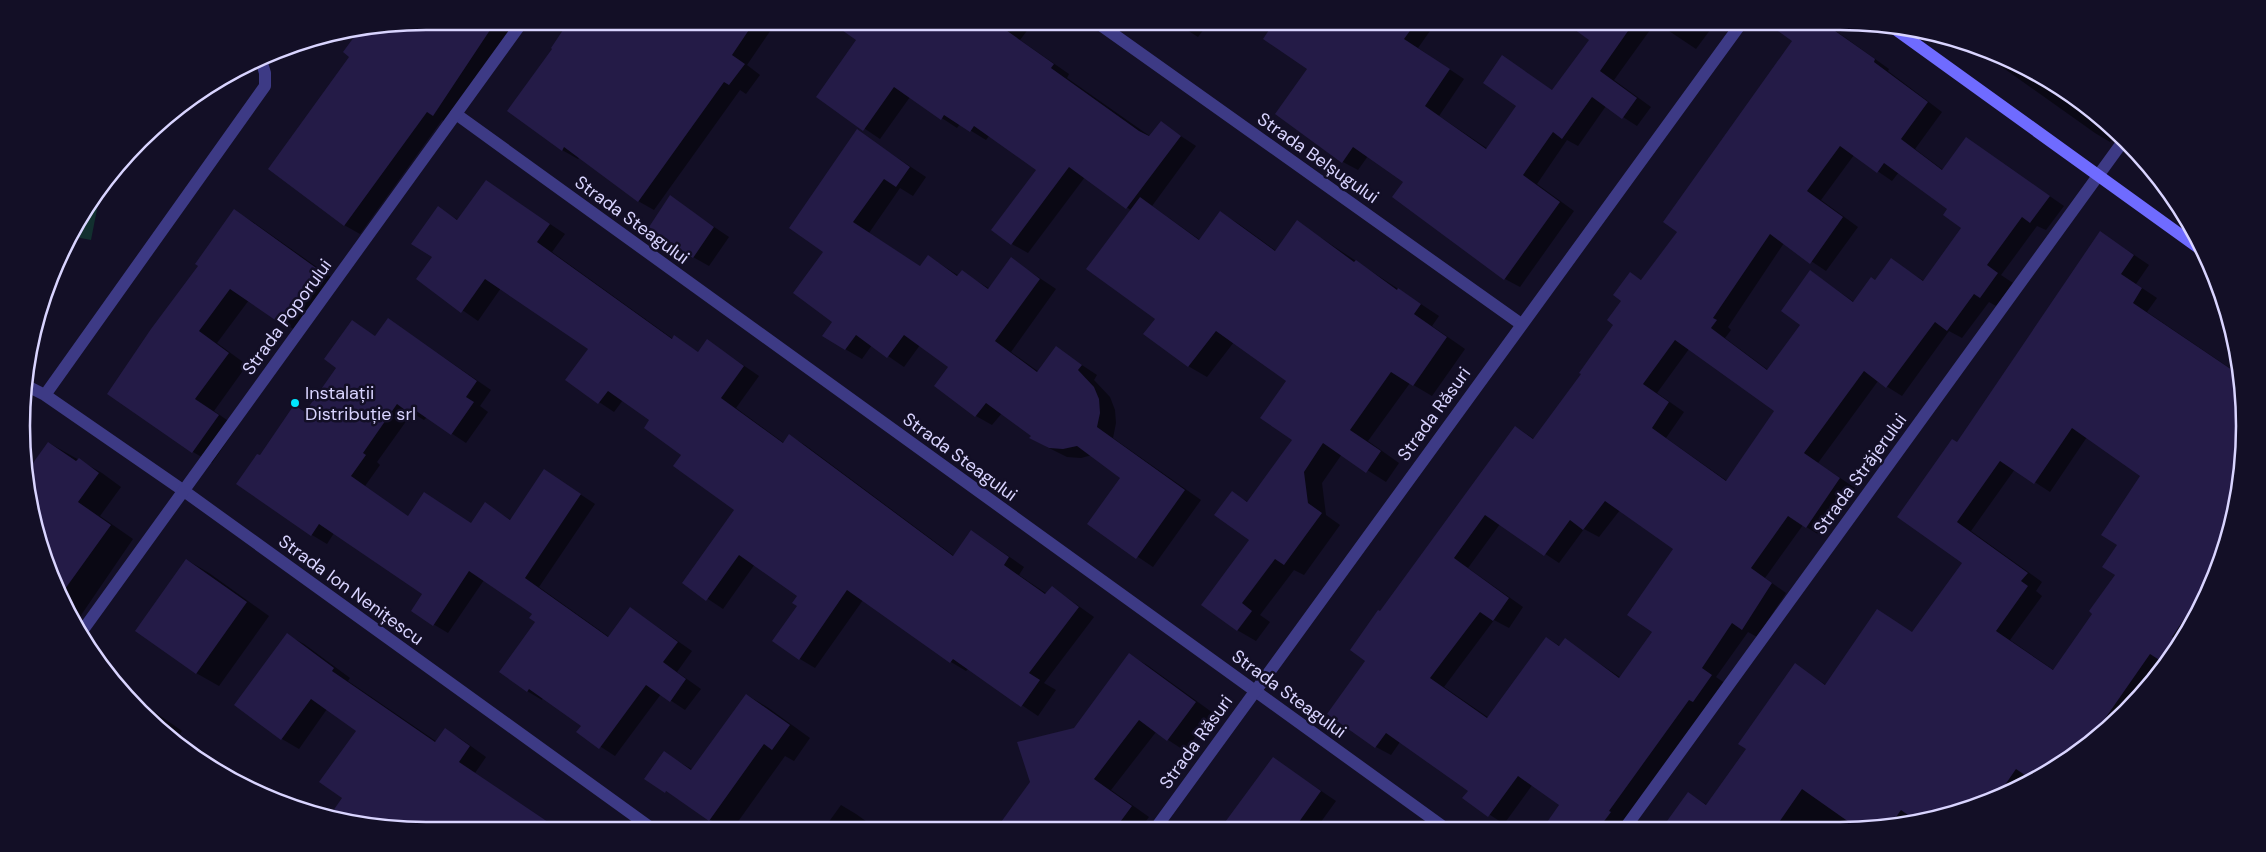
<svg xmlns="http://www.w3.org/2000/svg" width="2266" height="852" font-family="'DM Sans',sans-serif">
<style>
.pitch{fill:#12302f}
.shadow{fill:#0007;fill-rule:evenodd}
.building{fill:#241b47;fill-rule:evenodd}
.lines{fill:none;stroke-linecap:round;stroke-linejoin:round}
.minor{stroke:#3d3a85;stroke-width:12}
.tertiary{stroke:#3d3a85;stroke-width:12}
.secondary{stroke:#6f6bff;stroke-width:12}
.poi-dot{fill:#00e5ff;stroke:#130f26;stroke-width:2}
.labels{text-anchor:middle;stroke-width:5;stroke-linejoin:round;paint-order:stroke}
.street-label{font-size:18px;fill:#d9d4ff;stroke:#130f26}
.poi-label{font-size:18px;fill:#d9d4ff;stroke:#130f26;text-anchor:start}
.rim{fill:none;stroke:#d9d4ff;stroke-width:2.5}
</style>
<rect width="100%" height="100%" fill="#130f26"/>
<path class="pitch" d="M100,194l-9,46 -21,-4 5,-12z"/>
<path class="shadow" d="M426,21h103l-80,103 -7,-4 -82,114 -16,-9 7,-168 -6,-5 14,-20 31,-5 12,8z
M576,21h201l-30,44 13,10 -14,19 -6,-4 -86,120 -16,-9 -58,-44 -2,2 -16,-9z
M831,21h188l10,7 -9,12 49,34 -2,4 84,59 10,-14 35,23 -44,60 48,34 21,-27 18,11 37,27 21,-29 142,94 -7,10 33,23 -33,47 -22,-13 -42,58 31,22 -13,19 -44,-28 -20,29 4,32 14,10 -36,50 -10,-5 -34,45 10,7 -14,19 -19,-11 14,-90 -19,-47 16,9 46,-63 -7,-58 -53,-39 -27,35 -19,-11 -32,-47 -24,-108 -47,-34 -57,76 -16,-9 26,-74 -49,-34 -3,4 -26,-16 -3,4 -47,-31 -30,42 -62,-42 40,-57z
M1173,21h37l-12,16z
M1277,21h160l-19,27 46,31 -25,37 49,33 30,-43 -16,-49 51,34 38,-52 -26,-18h73l12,9 -36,50 37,27 -14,19 -31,-20 -28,40 -11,-6 -30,44 37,27 -54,76 -15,-8 -111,-82 11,-16 -37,-25 -10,14 -15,-8 -35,-93z
M1654,21h57l-2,2 4,3 -17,23z
M1798,21h24l67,48 -1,2 54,41 -27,37 28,21 23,-31 98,67 -18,24 -9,-4 -36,49 12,8 -17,23 -7,-4 -27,36 -13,-7 -47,65 -24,-15 -60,82 37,25 -34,48 -18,-11 -38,53 21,15 -29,44 -9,-5 -32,45 10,7 -107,144h-75l17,-24 -28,-20 -29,40 -40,-26 5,-8 -69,-48 -9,13 -15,-8 -9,-87 14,-47 135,-186 18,12 49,-65 32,-50 16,-50 12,7 35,-50 115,-191zM1854,155l38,26 7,-9 50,37 13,19 -38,53 -33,-21 -15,21 -22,21 -43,-30 -10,53 -33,45 -43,-32 6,-8 -3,-3 56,-84 42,28 32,-44 -37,-27zM1689,349l86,61 -48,71 -61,-43 18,-26 -27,-19zM1620,510l55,38 -21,83 -33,47 -56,-38 -5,6 -13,-8 -58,80 -45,-31 50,-67 15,8 14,-21 -55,-39 32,-44 59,39 25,-34 15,8z
M1971,45l48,18 68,42 29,28 -6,9 -15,-9z
M857,131l69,46 -13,19 -13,-8 -31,45 52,34 7,-11 31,20 3,-4 28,17 21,-30 45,30 -45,63 28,20 17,-24 41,27 -3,5 16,17 5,13 1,13 -3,15 88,62 -48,67 -64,-43 33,-46 -30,-23 -11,3 -14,-1 -20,-10 -45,-34 -10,12 -16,-9 -40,-30 14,-20 -30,-21 -16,22 -32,-22 -10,14 -17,-10 -11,-27 -10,-70z
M487,182l78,52 -13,18 121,87 2,-2 24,16 9,-12 51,35 -23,32 48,35 6,-7 15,9 149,111 18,-25 52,36 -5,8 28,19 5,-7 42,30 -50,66 12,7 -18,26 -70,-47 -2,2 -15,-9 -88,-62 -48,68 -15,-9 -1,-63 -44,-32 -32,45 -39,-26 51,-73 -84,-90 -28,-20 -9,12 -48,-32 23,-31 -88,-61 -23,33 -60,-42 16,-22 4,-49 20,12z
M670,197l59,40 -20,29 -16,-9z
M234,211l19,11 85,60 -37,52 -52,-34 -32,43 30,22 -33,46 23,16 -25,36 -19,-11 7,-186z
M2115,242l34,23 -13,19 21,14 -10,14 84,57 7,-10 3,14 3,80 -13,78 -54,120 -70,79 -88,59 -126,38 -221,1 16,-35 19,12 41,-56 47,-84 31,20 90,-48 48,-75 -65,-45zM2087,437l55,39 -23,69 -3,30 -22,38 -39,58 -45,-31 32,-44 -6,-5 6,-9 -71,-51 44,-62 35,23z
M388,319l103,71 -11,16 8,6 -22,31 -39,-26 -3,3 -12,-7 -35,49 3,3 -15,21 44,31 63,7 13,-20 26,16 34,-49 50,33 -56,83 70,50 21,-29 62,43 -15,21 24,17 -16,21 -24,-16 -46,62 -37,-24 5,-6 -40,-28 -1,2 -15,-9 9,-69 -3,-8 -49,-34 -36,53 -15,-9 -9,-30 -90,-61 -7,11 -15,-9 -74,-52 22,-26 46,-44 32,-46 14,-45 24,15z
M49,443l53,30 19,14 -21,29 33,23 -58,85 -23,-43 -23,-76 -1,-33z
M187,560l22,13 60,43 -50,70 -23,-13z
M287,635l17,9 46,34 -2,3 89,61 8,-12 16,9 25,18 -11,16 85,57 -134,1 -82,-34 14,-67 -31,-21 -28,40 -17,-10 -46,-34z
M1129,655l18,10 66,48 -28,38 -29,-19 -45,58 38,27 -9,12h-144l35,-47 44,-53z
M747,695l20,12 43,31 -16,23 -9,-5 -53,74h-6l-80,-52 18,-25 29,17z
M132,696l50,35 -7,11z
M1274,759l62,42 -18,25 4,3h-100z
M841,805l15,9 21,15 -54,1z"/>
<path class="building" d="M426,21h70l-63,95 -6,-4 -83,114 -76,-57 81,-112 -6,-5 14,-19z
M569,21h186l-23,34 13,9 -16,21 -5,-3 -86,120 -74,-55 -2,4 -55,-40 45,-62 -1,-1z
M829,21h164l61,43 -3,4 88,63 10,5 12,-15 20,15 -55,73 -57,-42 -58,78 -20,-15 45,-60 -62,-44 -4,6 -26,-17 -3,5 -47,-33 -31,44 -47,-34 40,-57z
M1275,21h142l-13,18 46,30 -25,37 61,43 30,-43 -33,-23 19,-28 50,35 37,-50 -26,-19h72l-35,50 37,27 -15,21 -30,-22 -30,42 -9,-7 -30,43 37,27 -56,78 -112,-83 11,-15 -50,-35 -11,16 -67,-49 32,-45 -44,-30z
M1764,21h57l54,38 -1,3 54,40 -27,37 41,31 24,-33 84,59 -20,27 -8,-6 -35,48 11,8 -18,25 -6,-4 -27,37 -12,-9 -49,66 -22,-17 -60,82 36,25 -34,50 -18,-12 -37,52 21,15 -30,47 -10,-7 -30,45 10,7 -19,27 -4,-2 -80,111 2,1 -12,16h-56l16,-23 -41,-29 -30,41 -26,-19 6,-7 -82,-58 -11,15 -48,-34 38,-53 -15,-11 28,-40 2,1 135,-185 18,13 48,-65 -2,-1 34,-48 -6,-5 14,-19 -8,-6 17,-23 11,8 36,-48 -14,-10 129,-181zM1840,146l37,27 7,-10 63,46 -4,6 18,13 -38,53 -32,-23 -16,22 -4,-3 -18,25 -43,-32 -29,41 19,14 -33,45 -56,-42 6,-8 -4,-2 57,-84 40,30 33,-47 -36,-26zM1675,340l99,71 -48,70 -74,-53 17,-26 -26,-18zM1605,501l68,48 -46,66 25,17 -33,46 -54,-40 -6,8 -13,-9 -59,81 -57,-40 50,-66 13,9 16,-23 -55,-40 31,-43 59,41 26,-36 13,10z
M857,129l53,38 -14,20 -12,-8 -31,43 67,44 8,-11 29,21 5,-6 26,19 23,-32 29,22 -45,62 42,31 19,-26 26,19 -4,5 16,17 5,12 1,14 -3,14 88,63 -49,69 -49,-35 33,-46 -43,-32 -14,3 -14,-1 -20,-10 2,-2 -45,-33 -11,14 -41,-31 14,-19 -44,-32 -17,23 -31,-23 -11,15 -23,-14 10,-14 -39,-29 30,-41 -34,-24z
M486,180l64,44 -13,18 135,97 2,-4 24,17 9,-13 37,27 -23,32 62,45 6,-9 164,122 18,-26 38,27 -5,8 41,29 7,-8 27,21 -50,66 11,7 -19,27 -68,-48 -3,4 -103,-73 -48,70 -27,-19 25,-35 -5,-3 5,-7 -58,-41 -33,46 -24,-18 52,-73 -61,-44 8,-11 -37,-27 5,-8 -41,-29 -10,13 -33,-24 23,-31 -103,-70 -24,34 -45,-34 16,-22 -21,-13 27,-38 19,14z
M670,195l44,32 -21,31 -44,-31z
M1140,197l59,43 21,-29 55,40 22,-31 57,42 2,-2 41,30 1,-2 23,16 -7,10 33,23 -34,49 -22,-14 -41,58 31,21 -15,22 -43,-30 -19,29 4,31 14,10 -38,52 -9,-6 -33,44 10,8 -15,20 -36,-26 48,-65 -35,-25 18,-24 15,11 45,-62 -32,-22 26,-37 -70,-50 -28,36 -45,-33 12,-15 -69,-50z
M234,209l85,61 -38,54 -51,-35 -31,42 30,22 -34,46 24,16 -27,38 -85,-59 44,-65 47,-63 -3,-2z
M2100,231l34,24 -13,19 21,14 -9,15 108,73 3,77 -13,78 -26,57 -33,49 7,5 -15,21 -14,-9 -62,89 -56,37 -16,-11 -18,26 -83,25 -14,-10 -12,17h-33l-54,-38 -27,39h-113l26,-36 18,13 40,-56 -8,-5 57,-81 30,22 52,-76 35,23 50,-69 -65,-46 55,-78 5,3zM2072,428l68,48 -39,59 16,10 -15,22 13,8 -26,36 3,3 -39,56 -57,-39 32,-45 -7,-5 7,-8 -71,-51 43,-61 34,23z
M388,318l89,63 -11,16 8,5 -23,33 -39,-27 -3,5 -12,-9 -34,49 3,2 -15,21 57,40 16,-24 47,31 14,-21 25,18 34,-51 37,25 -56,84 83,59 22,-30 48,35 -15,20 23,17 -16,23 -24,-17 -47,64 -23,-17 5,-6 -52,-37 -2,3 -28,-20 36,-50 -6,-4 3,-4 -63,-43 -36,55 -22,-15 11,-17 -103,-70 -8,12 -75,-52 21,-30 3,1 34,-50 11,7 31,-44 -12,-9 28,-39 23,16z
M48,442l28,19 3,-3 20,15 -21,29 33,23 -51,71 -8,-15 -23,-76 -1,-35z
M186,559l61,43 -51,72 -61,-43z
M287,633l47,35 -2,3 103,71 10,-14 25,18 -11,16 101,68 -134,1 -98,-13 14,-20 -23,-16 37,-51 -45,-32 -30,41 -47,-35z
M1129,653l67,49 -29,39 -28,-21 -45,59 38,27 -17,23h-119l34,-47 -13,-40 57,-14z
M746,694l44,31 -18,25 -8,-6 -55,77 -43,-30 -1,2 -21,-14 20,-28 27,19z
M1273,757l48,34 -27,38h-74z"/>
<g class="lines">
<path class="minor" d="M1095,21l426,303
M456,114l989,714
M25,385l20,10 139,96 470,339
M45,395l220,-309v-13l-4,-13
M1625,828l499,-688"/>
<path class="tertiary" d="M80,634l443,-613
M1155,829l588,-808"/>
<path class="secondary" d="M1895,29l308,222"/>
</g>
<circle class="poi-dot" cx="295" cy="403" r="5"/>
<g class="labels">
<g class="street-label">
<text transform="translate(1318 158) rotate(35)" y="6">Strada Belșugului</text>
<text transform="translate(632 220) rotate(36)" y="6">Strada Steagului</text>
<text transform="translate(287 317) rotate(-54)" y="6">Strada Poporului</text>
<text transform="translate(1434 414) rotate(-54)" y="6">Strada Răsuri</text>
<text transform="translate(960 457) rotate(36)" y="6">Strada Steagului</text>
<text transform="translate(1860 474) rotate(-54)" y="6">Strada Străjerului</text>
<text transform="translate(351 590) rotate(36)" y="6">Strada Ion Nenițescu</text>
<text transform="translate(1289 694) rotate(36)" y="6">Strada Steagului</text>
<text transform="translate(1196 742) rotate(-54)" y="6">Strada Răsuri</text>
</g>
<g class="poi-label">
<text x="305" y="399">Instalații<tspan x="305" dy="21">Distribuție srl</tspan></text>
</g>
</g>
<path d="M0 0H2266V852H0ZM426 30H1840A396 396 0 0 1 2236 426V426A396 396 0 0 1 1840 822H426A396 396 0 0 1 30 426V426A396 396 0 0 1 426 30Z" fill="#130f26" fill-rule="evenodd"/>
<path class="rim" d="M426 30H1840A396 396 0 0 1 2236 426V426A396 396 0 0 1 1840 822H426A396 396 0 0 1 30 426V426A396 396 0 0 1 426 30Z"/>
</svg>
